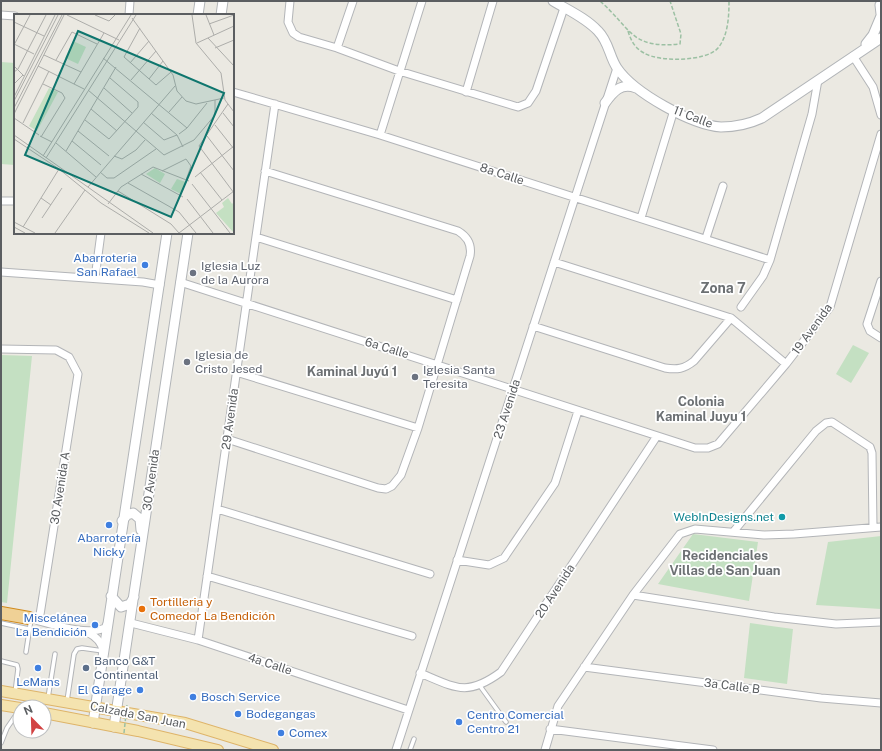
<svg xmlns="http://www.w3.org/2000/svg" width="882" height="751" font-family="'Public Sans',sans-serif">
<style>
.green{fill:#c4e0c2}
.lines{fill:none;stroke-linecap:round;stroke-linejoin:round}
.lane-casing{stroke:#b3b5b8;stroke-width:5.5}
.street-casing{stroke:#b3b5b8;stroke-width:9}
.secondary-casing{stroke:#b2b5b8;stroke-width:11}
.primary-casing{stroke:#deb469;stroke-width:12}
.highway-casing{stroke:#d18a1d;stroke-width:14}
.path{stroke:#9cc0a3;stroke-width:1.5;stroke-dasharray:4 2;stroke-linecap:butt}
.lane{stroke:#fff;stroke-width:3.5}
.street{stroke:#fff;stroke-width:7}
.secondary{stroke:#fff;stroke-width:9}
.primary{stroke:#f4e3af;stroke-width:10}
.highway{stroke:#efd196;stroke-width:12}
.path-bridge{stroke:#9cc0a3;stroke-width:1.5;stroke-dasharray:4 2;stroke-linecap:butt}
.shop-dot{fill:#3f7fe0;stroke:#fff;stroke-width:1.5}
.worship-dot{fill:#6b7280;stroke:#fff;stroke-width:1.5}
.culture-dot{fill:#0f9aa8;stroke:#fff;stroke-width:1.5}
.food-dot{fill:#e8710a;stroke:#fff;stroke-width:1.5}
.service-dot{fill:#5c6f8a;stroke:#fff;stroke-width:1.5}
.labels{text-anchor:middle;stroke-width:3.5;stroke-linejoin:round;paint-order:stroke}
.street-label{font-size:12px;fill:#5b5e61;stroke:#fff}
.shop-label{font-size:12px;fill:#366cbe;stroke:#fff;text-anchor:start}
.worship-label{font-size:12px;fill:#5b616d;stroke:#fff;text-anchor:start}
.culture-label{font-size:12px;fill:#0d838f;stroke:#fff;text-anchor:end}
.food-label{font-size:12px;fill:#c56008;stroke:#fff;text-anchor:start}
.service-label{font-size:12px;fill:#4e5e75;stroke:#fff;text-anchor:start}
.neighbourhood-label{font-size:13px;font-weight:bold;fill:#6c7073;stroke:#fff}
.quarter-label{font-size:14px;font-weight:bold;fill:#6c7073;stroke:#fff}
.inset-road{fill:none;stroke:#adadaa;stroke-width:1}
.view{fill:#0f766e;fill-opacity:0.15;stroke:#0f766e;stroke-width:2}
.inset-edge{fill:none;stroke:#5b5e61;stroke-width:2}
</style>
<rect width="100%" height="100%" fill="#ebe9e2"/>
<path class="green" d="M1,62l14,1v102l-14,-1z
M853,345l16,8 -18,30 -15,-9z
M1,355l31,1 -25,247 -6,-1z
M693,534l65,8 -9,59 -91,-17z
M881,536v73l-65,-4 12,-63z
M750,623l43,6 -6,55 -43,-6z"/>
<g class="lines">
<defs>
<path id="lane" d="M1,623l28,6
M26,652l5,-33
M1,661l16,4 1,4 -3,24
M480,686l26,36
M48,698l7,-44
M67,701l7,-47 3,-5 5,-1 21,3
M1,743l6,-15 13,-19
M410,750l4,-11"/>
<path id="street" d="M290,1l-2,21 5,11 6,4 38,11 62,23 119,36 10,-4 8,-12 28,-83
M1,15l14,1
M129,15l1,-14
M337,48l16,-47
M853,56l20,31 8,28
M233,92l147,43 390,125
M466,92l27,-91
M380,135l42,-134
M1,201h14
M641,218l33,-108
M256,237l201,63
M706,238l17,-52
M554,262l177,56 55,46
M1,272l142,10 17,3
M95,278l6,-45
M881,281l-14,43 3,7 11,7
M180,282l515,166h13l10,-4 68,-80 44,-57 51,-173
M741,307l22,-31 7,-16 42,-146 6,-34
M533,326l132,42c12,2 19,1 29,-7l37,-43
M1,349l55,1 13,7 9,17 -39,247
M236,372l182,56
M227,439l151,49 8,1 6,-3 9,-11 17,-47 52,-172c2,-11 -2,-19 -12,-25l-193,-60
M217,509l213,65
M734,531l82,-100 10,-8 6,-1 38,25 2,6 1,74
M457,560l32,5 15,-7 51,-75 23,-72
M207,576l205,60
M633,595l141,22 62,7 45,-2
M36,620c19,5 51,16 69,8l2,-4
M131,623l67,17 210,70
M87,632c8,4 15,10 16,19
M198,640l77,-536
M584,667l237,31 60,5
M420,673c36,15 47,24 81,-1l156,-236
M550,729l163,21
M396,750l221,-682
M545,750l13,-44 75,-111 47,-61 15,-5 69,6 30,-1 87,-7"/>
<path id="secondary" d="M553,1c15,9 33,17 45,30 11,11 11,25 19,37 17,25 75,57 104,59 15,0 28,-3 41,-9l119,-80
M880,5l1,9
M198,15l2,-14
M221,15l2,-14
M866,44l7,-9 8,-19
M605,103c8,-11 16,-21 31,-15
M122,521l5,-6 6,-2 7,6 1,11
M111,596l10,11 9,-3 4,-7
M93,723l74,-490
M114,727l74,-494"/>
<path id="primary" d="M1,691l184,32 88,27
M1,705l19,3
M44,713l94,18 80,19"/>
<path id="highway" d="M1,613l28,5"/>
</defs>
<use href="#lane" class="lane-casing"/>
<use href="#street" class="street-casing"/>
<use href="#secondary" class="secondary-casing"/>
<use href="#primary" class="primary-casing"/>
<use href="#highway" class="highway-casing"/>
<path class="path" d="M600,1c32,28 30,48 80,43l1,-10 -11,-33
M628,31c3,10 7,17 16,22 14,9 62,9 74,-5 10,-12 11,-31 11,-47"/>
<use href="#lane" class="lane"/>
<use href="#street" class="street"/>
<use href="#secondary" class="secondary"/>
<use href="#primary" class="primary"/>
<use href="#highway" class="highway"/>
<path class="path-bridge" d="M124,733l3,-28"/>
</g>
<g class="shop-dot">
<circle cx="145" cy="265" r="4"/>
<circle cx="109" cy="525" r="4"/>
<circle cx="95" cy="625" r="4"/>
<circle cx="38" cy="668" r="4"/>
<circle cx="140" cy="690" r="4"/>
<circle cx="193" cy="697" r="4"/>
<circle cx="238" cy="714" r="4"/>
<circle cx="459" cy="722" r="4"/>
<circle cx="281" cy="733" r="4"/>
</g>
<g class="worship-dot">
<circle cx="193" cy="273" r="4"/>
<circle cx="187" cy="362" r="4"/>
<circle cx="415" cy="377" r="4"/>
</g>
<circle class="culture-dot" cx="782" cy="517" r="4"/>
<circle class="food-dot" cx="142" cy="609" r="4"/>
<circle class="service-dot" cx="86" cy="668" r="4"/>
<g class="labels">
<g class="street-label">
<text transform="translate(693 117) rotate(21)" y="4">11 Calle</text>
<text transform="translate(502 174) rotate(18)" y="4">8a Calle</text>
<text transform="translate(812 329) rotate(-54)" y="4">19 Avenida</text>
<text transform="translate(387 348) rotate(17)" y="4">6a Calle</text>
<text transform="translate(507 409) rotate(-72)" y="4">23 Avenida</text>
<text transform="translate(230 419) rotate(-82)" y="4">29 Avenida</text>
<text transform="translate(151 480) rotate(-82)" y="4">30 Avenida</text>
<text transform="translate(60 488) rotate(-81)" y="4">30 Avenida A</text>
<text transform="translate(555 591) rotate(-57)" y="4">20 Avenida</text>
<text transform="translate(270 664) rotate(18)" y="4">4a Calle</text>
<text transform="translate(732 686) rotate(7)" y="4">3a Calle B</text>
<text transform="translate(138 715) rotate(11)" y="4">Calzada San Juan</text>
</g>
<g class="shop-label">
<text x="137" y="262" text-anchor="end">Abarroteria<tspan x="137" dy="14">San Rafael</tspan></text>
<text x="109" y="542" text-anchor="middle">Abarrotería<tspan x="109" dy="14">Nicky</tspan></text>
<text x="87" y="622" text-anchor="end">Miscelánea<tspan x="87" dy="14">La Bendición</tspan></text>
<text x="38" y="686" text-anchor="middle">LeMans</text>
<text x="132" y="694" text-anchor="end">El Garage</text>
<text x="201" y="701">Bosch Service</text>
<text x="246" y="718">Bodegangas</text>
<text x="467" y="719">Centro Comercial<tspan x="467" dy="14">Centro 21</tspan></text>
<text x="289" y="737">Comex</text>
</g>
<g class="worship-label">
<text x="201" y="270">Iglesia Luz<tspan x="201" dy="14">de la Aurora</tspan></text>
<text x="195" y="359">Iglesia de<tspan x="195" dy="14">Cristo Jesed</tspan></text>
<text x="423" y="374">Iglesia Santa<tspan x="423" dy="14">Teresita</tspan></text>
</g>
<g class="culture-label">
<text x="774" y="521">WebInDesigns.net</text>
</g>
<g class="food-label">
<text x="150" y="606">Tortilleria y<tspan x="150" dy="14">Comedor La Bendición</tspan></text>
</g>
<g class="service-label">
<text x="94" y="665">Banco G&amp;T<tspan x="94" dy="14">Continental</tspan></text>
</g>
<g class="neighbourhood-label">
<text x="352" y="376">Kaminal Juyú 1</text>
<text x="701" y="406">Colonia<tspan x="701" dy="15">Kaminal Juyu 1</tspan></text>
<text x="725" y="560">Recidenciales<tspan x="725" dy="15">Villas de San Juan</tspan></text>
</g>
<g class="quarter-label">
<text x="723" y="293">Zona 7</text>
</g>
</g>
<g transform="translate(14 14)">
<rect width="220" height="220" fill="#ebe9e2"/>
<path d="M59,27l13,6 -8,17 -13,-6zM35,74l9,4 -21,39 -8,-5zM141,154l10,6 -5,9 -14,-9zM163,165l9,3 -5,12 -10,-5zM214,184l4,6 2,-2v31l-18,-20 8,-6 -2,-4z" fill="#c4e0c2"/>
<path class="inset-road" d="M53,1l52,25M81,1l14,6 6,-6M178,1l4,28 25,30 4,27 9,12M192,1l8,20M118,4l41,57 4,16 9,10 10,3 28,-6M0,8l30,14M195,10l25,-9M126,14l-16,29 32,28 15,-13M194,24l26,28M183,29l37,-17M0,30l20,10M0,31l16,-30M201,34l19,-8M30,41l37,17M89,44l84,70M42,46l16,-28 25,12M116,49l19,-22M0,52l10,10M24,52l46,23M0,58l4,-3 28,-54M135,65l14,-18M117,66l25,-29M0,70l9,-9M60,70l30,-51M90,74l28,25M74,76l76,65 30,-15 21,-25v-15M0,83l41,-82M0,87l44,-86M214,90l-29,42 35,47M0,94l48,-93M77,95l26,22M155,98l13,-15M137,99l26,22 6,12M209,99l11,14M0,100l50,-99M0,104l25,17M71,106l24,19 29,-32v-5l-28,-24M129,108l21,18 13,-5M9,109l26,-52M201,111l19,24M64,117l31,25M165,120l8,-6 20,-25M0,121l139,98M26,122l12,6M193,122l27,35M27,123l24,-39 -3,-5 -19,-9M0,125l45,30 42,34 48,30M58,127l29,24M42,129l40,34M52,137l50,-84M29,142l88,-141M100,142l8,3 14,-9 9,-10M32,144l90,-143M148,157l24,-12 5,7 -5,14M86,158l7,6h7l42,-29M186,158l22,28M127,160l42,23M181,163l39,-31M114,169l51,29 17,21M178,170l38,49M74,173l87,-101M104,177l53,33 8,9M27,184l10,7M173,185l26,34M94,190l13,-17 32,-20 36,14M28,204l20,-30M0,208l21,11M0,213l11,6M9,213l36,-58M41,219l30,-43M165,219l55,-42"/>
<path class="view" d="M64,17l146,62 -53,124 -146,-62z"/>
<rect width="220" height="220" class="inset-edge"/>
</g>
<rect width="882" height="751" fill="none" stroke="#5b5e61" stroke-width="4"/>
<g transform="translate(32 719) rotate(337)"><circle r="19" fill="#ffffff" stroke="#bdbfc0"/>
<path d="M0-3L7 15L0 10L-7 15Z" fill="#d24242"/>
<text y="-6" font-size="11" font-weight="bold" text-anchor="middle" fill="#5b5e61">N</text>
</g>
</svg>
